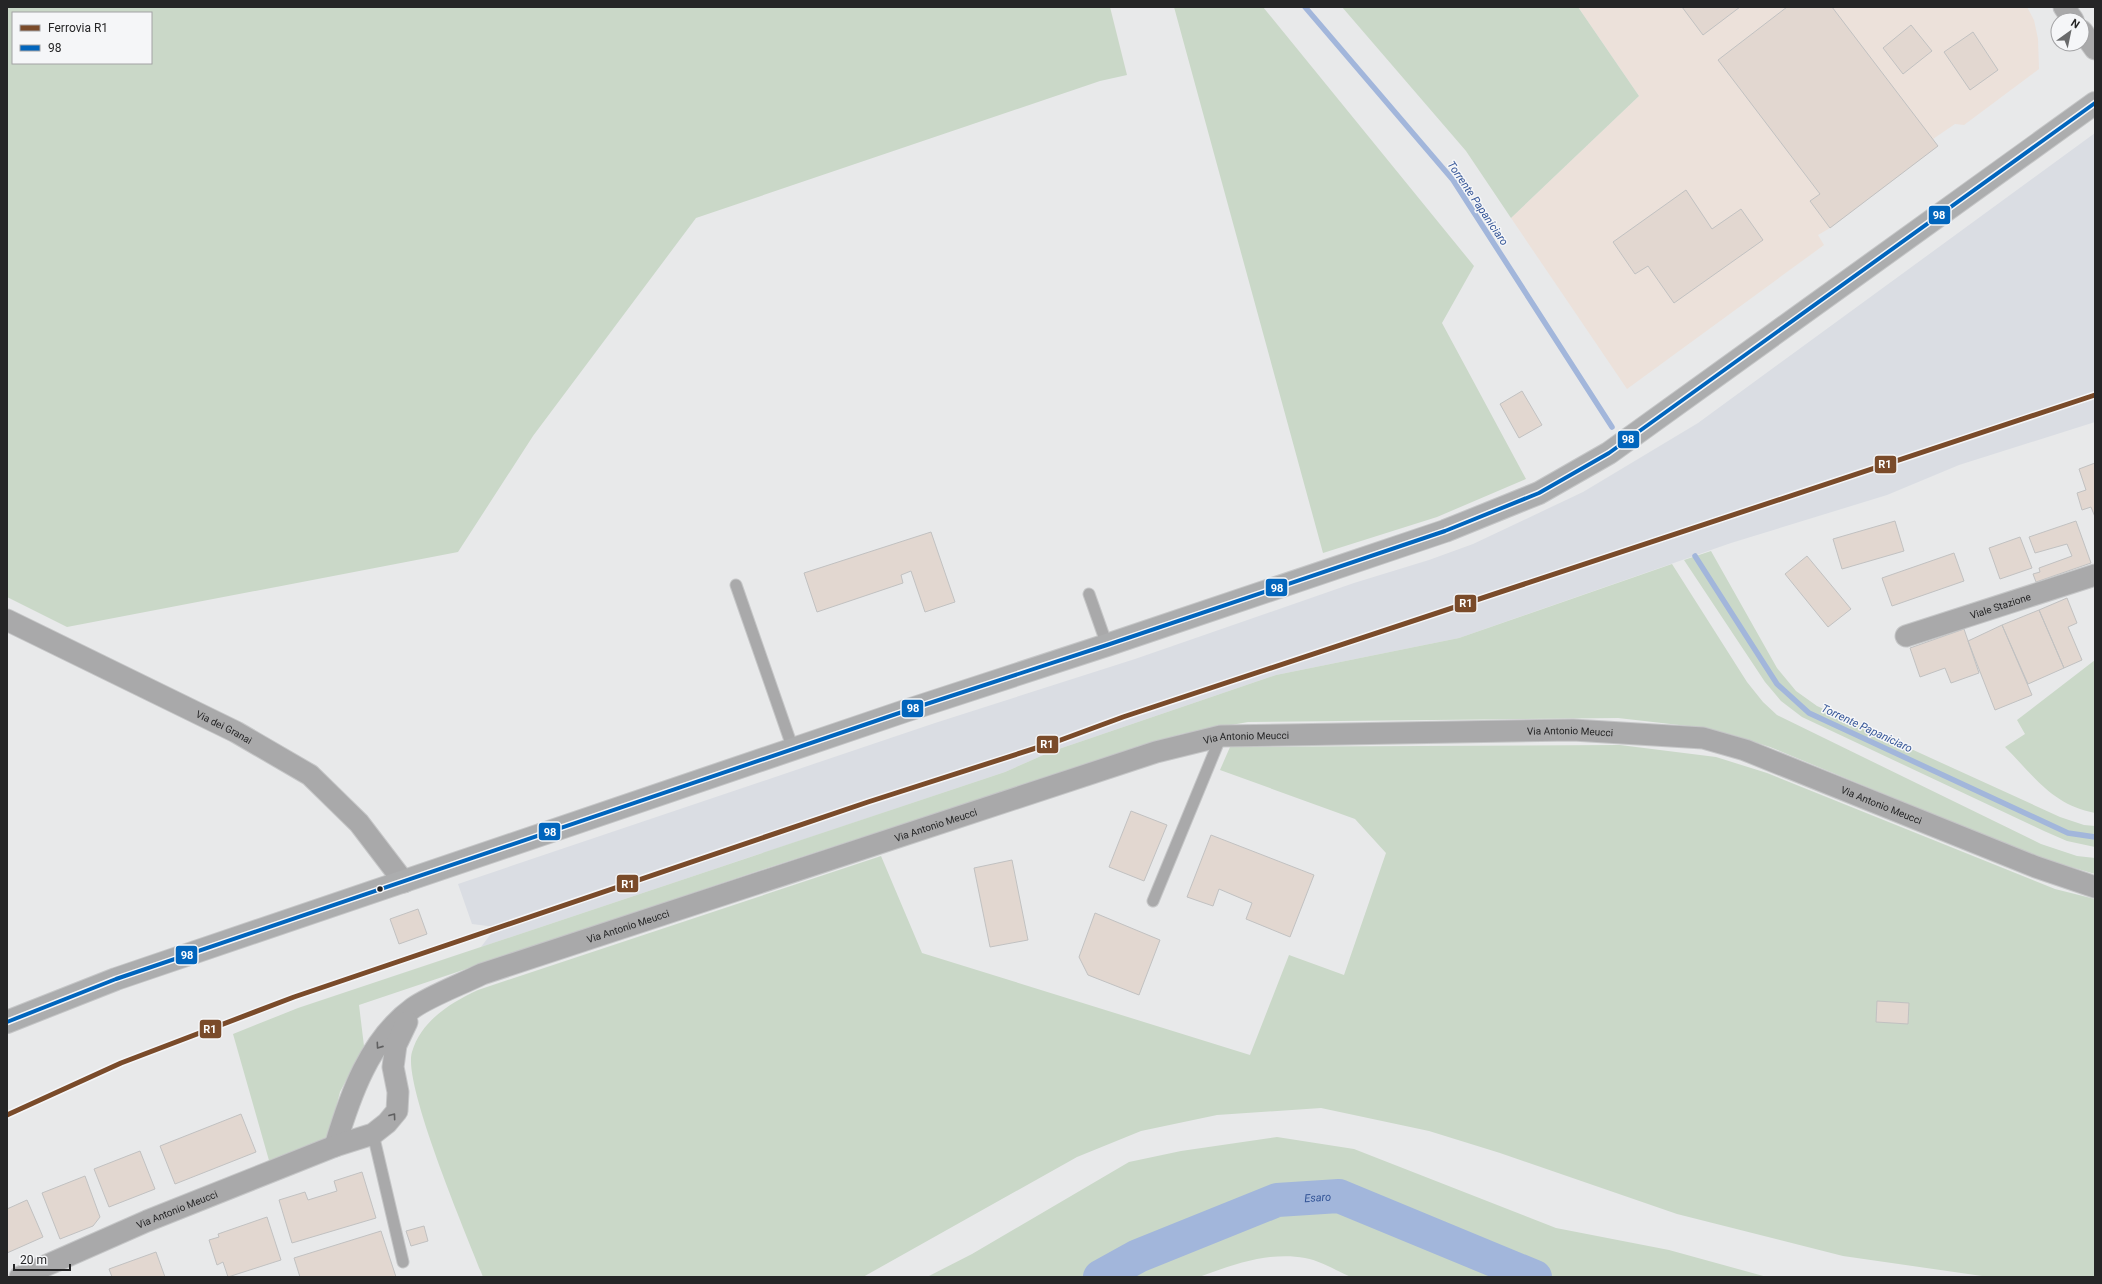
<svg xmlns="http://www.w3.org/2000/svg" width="2102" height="1284" font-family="Roboto,sans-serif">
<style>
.commercial{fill:#ece1da}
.built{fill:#dadde3}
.green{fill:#cad8c8;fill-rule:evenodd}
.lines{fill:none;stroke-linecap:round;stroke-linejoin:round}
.stream{stroke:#a2b6db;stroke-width:5.5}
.river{stroke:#a2b6db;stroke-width:34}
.building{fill:#e2d7d0;stroke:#c1c1c1}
.service-casing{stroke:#c5c6c7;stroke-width:13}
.minor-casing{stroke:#c5c6c7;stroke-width:23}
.primary-casing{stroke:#c5c6c7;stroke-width:24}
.service{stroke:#a9a9aa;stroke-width:11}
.minor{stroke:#a9a9aa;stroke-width:21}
.primary{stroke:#acadae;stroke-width:22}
.bus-1-casing{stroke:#f5f6f8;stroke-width:7}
.bus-1{stroke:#0065bd;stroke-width:4}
.rail-1-casing{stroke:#f5f6f8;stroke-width:8}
.rail-1{stroke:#7a4b2a;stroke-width:5}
.oneway{stroke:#606061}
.bus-dot{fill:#252526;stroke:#f5f6f8;stroke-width:1.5}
.labels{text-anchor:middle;stroke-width:3;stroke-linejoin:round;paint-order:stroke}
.street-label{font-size:10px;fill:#252526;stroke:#f5f6f8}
.water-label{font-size:11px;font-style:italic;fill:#345597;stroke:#f5f6f8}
.line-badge{stroke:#f5f6f8;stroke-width:1.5}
.badge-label{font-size:11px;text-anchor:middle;font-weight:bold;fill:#fff}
</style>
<rect width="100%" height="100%" fill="#e8e9ea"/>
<path class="commercial" d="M1578,7h449l7,13 4,19 1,30 -75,56 -9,-1 -22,15 5,7 -108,82 -12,7 6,10 -197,144 -116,-171 128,-122z"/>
<path class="built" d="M2095,133v289l-136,43 -72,30 -156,48 -272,95 -183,37 -226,77 -45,20 -524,175 15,-20 -24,-3 -14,-40 477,-161 200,-64 219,-76 75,-23 44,-16 110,-52 115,-69z"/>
<path class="green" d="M7,7h1103l17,68 -27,6 -404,137 -163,218 -75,116 -391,75 -60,-30zM13,13h138v50h-138z
M1174,7h89l211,259 -32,57 84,156 -89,38 -114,36z
M1342,7h236l61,89 -128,122 -45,-67z
M1711,551l66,117 19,23 21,15 243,111 24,8 11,1v21l-28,-6 -23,-10 -242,-114 -21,-16 -16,-19 -81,-122z
M1672,564l75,118 16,20 14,13 264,129 36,12 18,2v16l-58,-17 -267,-110 -37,-12 -45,-9 -70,-8 -370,4 -67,12 -426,138 -396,133 5,41 -24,46 -12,48 -58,24 -37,-130 65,-26 707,-236 45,-20 226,-77 183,-37z
M2095,660v153c-43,-8 -61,-37 -90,-66l20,-13 -8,-14z
M1620,745l96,12 51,16 288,116 40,10v378h-106l-146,-21 -166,-42 -177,-61 -71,-22 -108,-23 -104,7 -76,16 -64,26 -214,120h-380c-15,-39 -81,-193 -71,-225 9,-31 38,-49 66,-62l403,-134 41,97 328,102 39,-100 55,20 42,-122 -31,-34 -135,-49 10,-23z
M1277,1137l77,12 202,79 113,22 98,27h-416c-14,-6 -30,-16 -46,-19 -35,-7 -73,7 -106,19h-272l45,-23 157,-92 52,-11z"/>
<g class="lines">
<path class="stream" d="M1305,7l148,173 159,247
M1695,556l82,128 32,29 259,120 27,4"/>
<path class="river" id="s1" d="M1100,1277l38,-21 139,-56 62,-4 196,81"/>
</g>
<path class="building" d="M1682,7h58l-37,28z
M1787,7h45l106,139 -108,82 -20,-27 10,-7 -102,-134z
M1911,25l21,26 -29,23 -20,-26z
M1973,32l25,38 -28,20 -26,-38z
M1686,190l26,39 29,-20 22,31 -89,63 -26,-37 -13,8 -22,-32z
M1522,391l20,34 -23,13 -19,-34z
M2095,463v54l-4,-10 -9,3 -5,-17 9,-3 -7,-21z
M1895,521l9,30 -62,18 -9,-30z
M2076,521l15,42 -55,19 -3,-8 7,-2 -1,-4 33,-12 -5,-12 -32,9 -6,-16z
M931,532l24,70 -30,10 -14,-41 -10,4 2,8 -86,29 -13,-39z
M2020,537l12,31 -32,11 -11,-31z
M1954,553l10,28 -72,25 -10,-28z
M1807,556l44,53 -23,18 -43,-53z
M2067,598l10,25 -9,4 14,33 -18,8 -25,-58z
M2039,610l25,58 -36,16 -26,-59z
M2002,625l30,70 -37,15 -27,-69z
M1964,629l15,44 -28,10 -6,-15 -25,9 -10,-29z
M1131,811l36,14 -23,56 -35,-14z
M1211,835l103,40 -24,62 -44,-18 6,-16 -33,-14 -6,17 -26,-9z
M1012,860l16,80 -38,7 -16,-79z
M418,909l9,25 -28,10 -9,-25z
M1095,913l65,27 -21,55 -51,-20 -9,-18z
M1877,1001l32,2 -1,21 -32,-2z
M241,1114l15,38 -81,32 -15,-38z
M140,1151l15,38 -46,18 -15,-38z
M362,1172l14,46 -84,25 -13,-43 26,-8 3,8 29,-9 -3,-10z
M85,1176l15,41 -7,9 -33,13 -18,-46z
M27,1200l16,37 -36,16v-44z
M267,1217l14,43 -53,17 -5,-15 -6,3 -8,-25 10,-3 -1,-3z
M424,1226l4,15 -17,5 -5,-15z
M381,1231l15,46h-96l-6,-19z
M156,1252l9,25h-53l-3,-8z"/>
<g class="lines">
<defs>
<path id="service" d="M736,585l57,164
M1089,594l18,51
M1153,901l68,-165
M373,1134l30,128"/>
<g id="minor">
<path d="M2064,7l9,13"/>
<path d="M2082,31l13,18"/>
<path id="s2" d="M7,620l229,112 74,43 49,48 45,59"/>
<path id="s3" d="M1906,636l189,-61"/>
<path id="s4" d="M335,1146c15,-50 34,-106 78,-138 17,-12 49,-24 69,-34l674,-222 65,-16 352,-6 130,8 42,12 291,117 59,20"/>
<path id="s5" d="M20,1277l127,-56 188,-75 38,-12 14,-11 10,-12 1,-19 -5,-25 3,-22 11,-23"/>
</g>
<path id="primary" d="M7,1022l109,-43 789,-268 202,-66 338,-114 94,-38 70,-40 486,-350"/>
</defs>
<use href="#service" class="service-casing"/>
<use href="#minor" class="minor-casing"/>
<use href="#primary" class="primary-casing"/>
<use href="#service" class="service"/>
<use href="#minor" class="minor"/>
<use href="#primary" class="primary"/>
<defs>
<path id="bus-1" d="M7,1022l109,-43 789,-268 202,-66 338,-114 94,-38 70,-40 486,-350"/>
</defs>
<use href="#bus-1" class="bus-1-casing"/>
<use href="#bus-1" class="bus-1"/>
<defs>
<path id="rail-1" d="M7,1115l114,-52 173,-66 574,-195 190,-61 65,-24 972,-322"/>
</defs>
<use href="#rail-1" class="rail-1-casing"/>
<use href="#rail-1" class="rail-1"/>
</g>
<defs><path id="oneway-chevron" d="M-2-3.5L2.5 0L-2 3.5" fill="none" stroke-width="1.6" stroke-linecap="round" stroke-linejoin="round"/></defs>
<g class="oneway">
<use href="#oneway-chevron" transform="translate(379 1046) rotate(125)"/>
<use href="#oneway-chevron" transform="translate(393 1116) rotate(-54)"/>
</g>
<circle class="bus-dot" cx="380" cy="889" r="3.5"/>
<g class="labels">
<g class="street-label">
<text dy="4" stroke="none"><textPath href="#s3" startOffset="99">Viale Stazione</textPath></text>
<text dy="4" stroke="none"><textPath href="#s2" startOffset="242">Via dei Granai</textPath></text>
<text dy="4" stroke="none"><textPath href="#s4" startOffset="1364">Via Antonio Meucci</textPath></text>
<text dy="4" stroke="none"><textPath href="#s4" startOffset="1040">Via Antonio Meucci</textPath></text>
<text dy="4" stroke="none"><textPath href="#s4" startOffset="1688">Via Antonio Meucci</textPath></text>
<text dy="4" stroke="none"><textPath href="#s4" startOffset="716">Via Antonio Meucci</textPath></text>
<text dy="4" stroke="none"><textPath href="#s4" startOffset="392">Via Antonio Meucci</textPath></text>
<text dy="4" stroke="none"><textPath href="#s5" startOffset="171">Via Antonio Meucci</textPath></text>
</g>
<g class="water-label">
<text transform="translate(1478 203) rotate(56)" y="4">Torrente Papaniciaro</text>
<text transform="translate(1867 728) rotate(25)" y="4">Torrente Papaniciaro</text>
<text dy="4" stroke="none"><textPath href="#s1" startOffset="234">Esaro</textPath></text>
</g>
</g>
<g class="line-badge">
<rect x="1928" y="205" width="23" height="20" rx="4" fill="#0065bd"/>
<rect x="1617" y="430" width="23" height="19" rx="4" fill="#0065bd"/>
<rect x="1874" y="455" width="23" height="19" rx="4" fill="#7a4b2a"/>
<rect x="1265" y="578" width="23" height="19" rx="4" fill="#0065bd"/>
<rect x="1454" y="594" width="23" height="19" rx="4" fill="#7a4b2a"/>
<rect x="901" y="699" width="23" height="19" rx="4" fill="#0065bd"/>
<rect x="1036" y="735" width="23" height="19" rx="4" fill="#7a4b2a"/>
<rect x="538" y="822" width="23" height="19" rx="4" fill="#0065bd"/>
<rect x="616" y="874" width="23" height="19" rx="4" fill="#7a4b2a"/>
<rect x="175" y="945" width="23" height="20" rx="4" fill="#0065bd"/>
<rect x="199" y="1019" width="23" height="20" rx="4" fill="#7a4b2a"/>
</g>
<g class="badge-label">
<text x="1939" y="219">98</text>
<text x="1628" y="443">98</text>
<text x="1885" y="468">R1</text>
<text x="1277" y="592">98</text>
<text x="1466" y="607">R1</text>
<text x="913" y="712">98</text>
<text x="1047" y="748">R1</text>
<text x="550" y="836">98</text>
<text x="628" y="888">R1</text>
<text x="187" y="959">98</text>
<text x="210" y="1033">R1</text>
</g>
<rect width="2102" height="1284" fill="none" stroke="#252526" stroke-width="16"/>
<rect x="12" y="12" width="140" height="52" fill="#f5f6f8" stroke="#a2a2a4"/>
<rect x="20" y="25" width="20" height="6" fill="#7a4b2a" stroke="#a2a2a4"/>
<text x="48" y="32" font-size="12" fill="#252526">Ferrovia R1</text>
<rect x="20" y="45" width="20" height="6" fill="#0065bd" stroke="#a2a2a4"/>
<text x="48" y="52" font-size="12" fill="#252526">98</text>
<g transform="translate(2070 32) rotate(33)"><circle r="19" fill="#f5f6f8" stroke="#a2a2a4"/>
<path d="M0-3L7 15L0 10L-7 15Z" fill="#696a6b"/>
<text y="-6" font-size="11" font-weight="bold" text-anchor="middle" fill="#252526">N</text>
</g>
<path d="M14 1264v6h56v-6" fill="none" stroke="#252526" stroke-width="2"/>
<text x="20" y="1264" font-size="12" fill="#252526" stroke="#f5f6f8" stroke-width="3" paint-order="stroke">20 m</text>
</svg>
